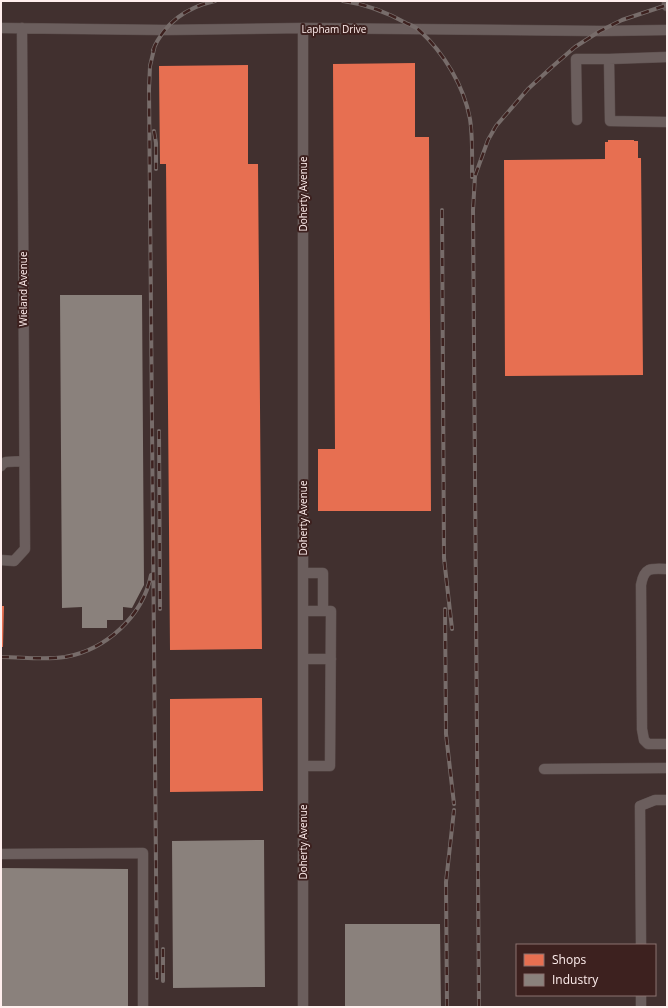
<svg xmlns="http://www.w3.org/2000/svg" width="668" height="1008" font-family="'Open Sans',sans-serif">
<style>
.shops{fill:#e76f51}
.industry{fill:#8a817c}
.lines{fill:none;stroke-linecap:round;stroke-linejoin:round}
.minor-casing{stroke:#5a4c4b;stroke-width:11}
.minor{stroke:#6b5e5d;stroke-width:10}
.rail-casing{stroke:#776c6a;stroke-width:4}
.rail{stroke:#3d211f;stroke-width:2.5;stroke-dasharray:8;stroke-linecap:butt}
.labels{text-anchor:middle;stroke-width:4;stroke-linejoin:round;paint-order:stroke}
.street-label{font-size:10px;fill:#ffeeed;stroke:#3d211f}
</style>
<rect width="100%" height="100%" fill="#41302f"/>
<path class="shops" d="M415,63v74h14l2,374h-113v-62h17l-2,-385z
M248,65v99h10l4,485 -92,1 -4,-486h-6l-1,-98z
M608,140h26v1h4v17h3l2,217 -138,1 -1,-216 101,-1v-17h3z
M1,606h3l-1,41h-2z
M262,698l1,93 -93,1v-93z"/>
<path class="industry" d="M60,295h82l2,290 -12,23 -9,-1v13h-16v8h-25v-21l-20,1z
M264,840l1,147 -92,1 -1,-147z
M1,868l127,1v138h-127z
M345,924h95l1,83h-96z"/>
<g class="lines">
<defs>
<path id="minor" d="M667,1v5
M1,28l163,2 139,-2 297,3 67,-1
M667,57l-58,2 1,62 57,1
M577,120l-1,-61h33
M1,466l1,-2 4,-2 18,-1
M1,560l13,1 11,-12 -3,-521
M667,569c-16,-1 -23,-2 -26,16l1,144 2,11 4,4h19
M303,573h20v38
M303,611h28l-1,155h-27
M303,659h28
M544,769l123,-1
M1,854l142,-1v154
M641,945l-1,-139 15,-6h12
M641,995v12
M303,1007v-979"/>
</defs>
<use href="#minor" class="minor-casing"/>
<use href="#minor" class="minor"/>
<defs>
<path id="rail" d="M343,1c23,3 43,11 63,22 4,2 10,4 13,7 25,23 45,56 51,89 3,19 2,39 2,58
M155,45l-5,21 -1,23 8,889
M153,50c11,-27 34,-43 62,-49
M154,131l2,12v26
M442,210l2,348 8,71
M159,431l1,178
M445,609l1,125 8,70
M1,657c21,0 43,3 64,0 41,-7 78,-41 86,-82
M163,949v32
M447,1007l-1,-125 8,-72
M479,1007l-6,-797 2,-34 13,-36 8,-14 32,-37 25,-23 22,-19 25,-16 22,-11 45,-15"/>
</defs>
<use href="#rail" class="rail-casing"/>
<use href="#rail" class="rail"/>
</g>
<g class="labels">
<g class="street-label">
<text x="334" y="33">Lapham Drive</text>
<text transform="translate(303 194) rotate(-90)" y="4">Doherty Avenue</text>
<text transform="translate(23 289) rotate(-90)" y="4">Wieland Avenue</text>
<text transform="translate(303 518) rotate(-90)" y="4">Doherty Avenue</text>
<text transform="translate(303 842) rotate(-90)" y="4">Doherty Avenue</text>
</g>
</g>
<rect width="668" height="1008" fill="none" stroke="#ffeeed" stroke-width="4"/>
<rect x="516" y="944" width="140" height="52" fill="#3d211f" stroke="#8b7371"/>
<rect x="524" y="954" width="20" height="12" fill="#e76f51" stroke="#8b7371"/>
<text x="552" y="964" font-size="12" fill="#ffeeed">Shops</text>
<rect x="524" y="974" width="20" height="12" fill="#8a817c" stroke="#8b7371"/>
<text x="552" y="984" font-size="12" fill="#ffeeed">Industry</text>
</svg>
